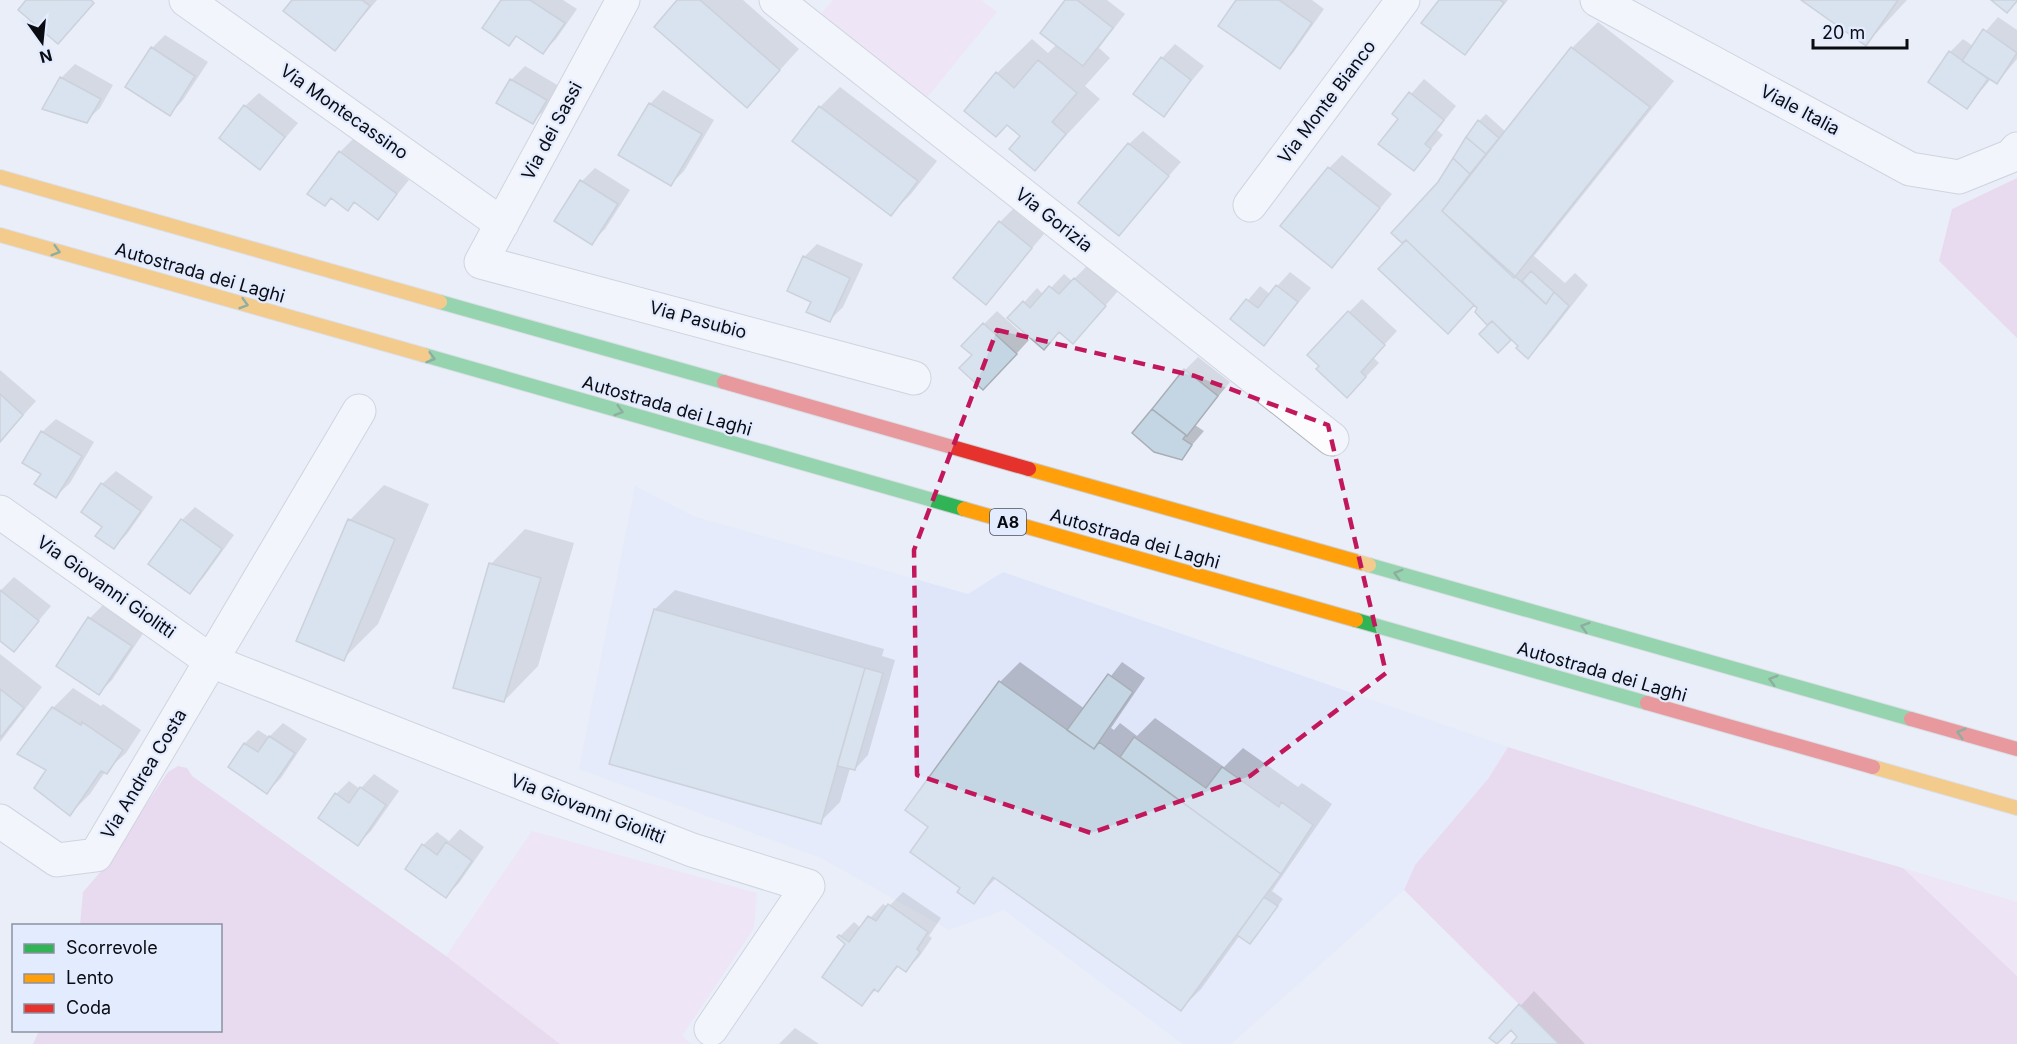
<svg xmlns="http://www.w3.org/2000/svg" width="2017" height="1044" font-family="Inter,sans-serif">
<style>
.built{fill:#dfe6fa}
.green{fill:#f3d9f1}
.forest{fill:#e7c3e2}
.shadow{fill:#0003}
.building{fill:#c4d5e3;stroke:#a8aeb5;stroke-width:1.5}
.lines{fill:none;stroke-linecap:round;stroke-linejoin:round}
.street-casing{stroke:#b0b4bc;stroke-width:35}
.fast-casing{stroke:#cbcdd2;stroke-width:16}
.slow-casing{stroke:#cbcdd2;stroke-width:16}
.jam-casing{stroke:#cbcdd2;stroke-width:16}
.street{stroke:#fcfcfe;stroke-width:33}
.fast{stroke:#30b455;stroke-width:14}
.slow{stroke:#ff9f0a;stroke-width:14}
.jam{stroke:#e5322d;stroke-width:14}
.oneway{stroke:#1d6034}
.marked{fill:none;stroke:#c2185b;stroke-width:4.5;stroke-dasharray:12 8;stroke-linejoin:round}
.labels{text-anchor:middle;stroke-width:4.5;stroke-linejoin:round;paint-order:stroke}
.shield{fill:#e3ebff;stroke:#4b4f59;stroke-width:1.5}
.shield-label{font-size:16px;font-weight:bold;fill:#0a0c12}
.street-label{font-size:18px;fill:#0a0c12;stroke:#e3ebff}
</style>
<rect width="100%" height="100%" fill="#e9eef9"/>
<path class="built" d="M635,486l58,30 275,78 35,-22 505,175 -20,32 -73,86 -11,25 -173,154h-48l-179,-134 -55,20 -128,-72 -242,-89z"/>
<path class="green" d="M833,0h148l16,12 -72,88 -105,-85z
M532,831l225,62 -3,35 -72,108 9,8h-131l-114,-88z
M1903,868l114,34v74z"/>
<path class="forest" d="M2017,178v160l-78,-77 13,-52z
M1508,747l252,80 143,41 114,108v68h-458l-155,-154 11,-25 73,-86z
M178,766l9,2 5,8 254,180 114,88h-527l6,-13 181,-1v-104l-140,-1 3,-33 19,-22 66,-98z"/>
<path class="shadow" d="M294,0h83l-42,49z
M503,0h60l14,9 -21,30 -13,13 -26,-17 -9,9z
M679,0h64l56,49 -52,57z
M1067,0h40l18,14 -26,34 11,10 -25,28 15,13 -65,70 -38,-96 35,-34 16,14 9,-9z
M1238,0h74l12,9 -31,44 -13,14z
M1441,0h67l-43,53z
M1803,0h104l-41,44z
M1998,17l19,13v29l-20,24 -6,-4 -24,28 -17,-55 13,-13 10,7z
M1598,22l76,59 -140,175 31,27 10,-10 13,12 -41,52 -19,20 -17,-19 -13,13 -17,-17 13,-13 -101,-88 46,-50 40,-62 7,-7 20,18 66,-84z
M165,35l43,27 -25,38 -13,14 -18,-66z
M1175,44l29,22 -41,49 -1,-57z
M75,64l38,21 -13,23 -14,13 -25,-43z
M525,66l34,20 -13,23 -14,13 -34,-20 13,-22z
M1424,79l32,27 -19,24 6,5 -29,34 -14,-50 -6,-5z
M840,87l97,74 -26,33 -20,20 -71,-107z
M663,90l51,30 -30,51 -13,13 -21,-80z
M259,93l39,30 -38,45 -15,-62z
M1143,131l38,31 -63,72 11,-90z
M353,139l56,41 -31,38 -23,-16 -7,7 -16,-12 -7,8 15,-53z
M1342,155l50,39 -60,72 -3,-98z
M595,168l35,22 -25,39 -14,14 -35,-23 26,-39z
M1013,209l31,25 -58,69 14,-81z
M817,244l46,20 -20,43 -13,13 -17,-18 -9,-45z
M1088,265l30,26 -32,37 -26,3 -50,-13 27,-30 7,7 20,-21 8,7z
M1290,272l21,16 -47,56 -32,-25 28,-33 10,8z
M1362,299l35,32 -24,26 6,6 -19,20 -11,-71z
M997,311l32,29 -32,35 -23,-20 10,-31z
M1198,357l32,25 -35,43 9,6 -23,27 4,-88z
M0,370l36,31 -36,40z
M56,419l38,23 -24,41 -14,13 -13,-23 -1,-41z
M116,471l37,26 -26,37 -13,13 -10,-20 -2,-43z
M384,485l45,19 -51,120 -35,35 7,-139z
M195,507l39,28 -31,43 -13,14 -8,-72z
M525,529l49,14 -36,123 -34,35 -13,-137z
M14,577l37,29 -37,44 -14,-11v-48z
M675,590l209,59 -2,7 13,4 -27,95 -13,14 -5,-1 -10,34 -20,20 -165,-213z
M103,605l41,27 -32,48 -13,13 -9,-75z
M0,654l42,33 -42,55z
M1020,662l65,47 37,-47 23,16 -34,50 3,2 6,-7 17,13 18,-18 69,49 19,-19 55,39 4,-4 30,21 -60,87 11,8 -27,37 -16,-1 -39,54 -20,20 -185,-131 -23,24 -11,-14 -32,-62 70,-144z
M73,688l28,18 2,-2 38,26 -15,23 -21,19 -15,22 -20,20 -22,-45 5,-61z
M283,723l24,16 -26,39 -14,14 -37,-25 15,-24 13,-13 11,7z
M374,774l25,17 -28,40 -13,13 -22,-50 13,-13 11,8z
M460,829l24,18 -25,36 -13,13 -23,-51 14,-13 12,9z
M903,892l38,26 -12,18 3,2 -13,19 -13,13 -7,-4 -37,38 -15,-60 -8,-7 15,-15 7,6 22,-24 5,3z
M1534,991l51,53h-72l6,-7 -8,-9 -20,10z
M795,1028l24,16h-40z"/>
<path class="building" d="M26,0h65l3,3 -36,41 -40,-34z
M292,0h70l8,6 -35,45 -52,-40z
M501,0h29l35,23 -22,31 -27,-18 -7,10 -27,-18z
M677,0h23l80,70 -33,38 -93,-81z
M1065,0h12l36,28 -30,38 -43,-33z
M1236,0h43l33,23 -32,46 -62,-43z
M1439,0h61l4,3 -39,52 -44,-32z
M1801,0h97l-32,46z
M1991,0h26v1l-10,12z
M1983,29l34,24 -20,31 -35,-23z
M151,47l44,29 -25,40 -45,-29z
M1571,47l79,60 -136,171 -72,-67z
M1949,51l39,28 -21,30 -39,-27z
M1161,57l30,23 -27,37 -31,-23z
M1038,60l39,33 -25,29 14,12 -31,37 -26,-22 11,-13 -13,-11 -11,12 -32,-26 32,-39 18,16z
M60,77l41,22 -14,24 -45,-14z
M510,79l37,21 -14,24 -37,-21z
M1409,92l35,28 -19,24 6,5 -17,22 -36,-27 20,-25 -6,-5z
M649,103l53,31 -31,52 -53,-31z
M244,105l41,32 -25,33 -41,-32z
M819,106l99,75 -27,35 -99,-75z
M1478,120l21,18 -13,16 -20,-17z
M1466,137l20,17 -16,20 -17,-16z
M1128,143l41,33 -50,60 -41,-33z
M339,151l58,43 -19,26 -24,-18 -6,9 -17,-13 -6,8 -18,-12z
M1453,158l17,16 -28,37 104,93 8,-12 15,14 -41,53 -12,-11 2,-2 -26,-25 -5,4 -12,-13 2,-4 -71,-68 -4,3 -11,-10 47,-51z
M1328,167l52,41 -48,60 -52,-42z
M580,180l38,24 -26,41 -38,-24z
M999,221l33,27 -46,57 -33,-27z
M1406,240l68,65 -26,29 -70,-65z
M803,256l47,22 -20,44 -24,-10 5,-10 -24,-11z
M1531,271l23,21 -8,12 -24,-23z
M1074,278l32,28 -33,38 -14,-12 -15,18 -37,-32 16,-17 7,7 19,-22 10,8z
M1276,285l22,17 -34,44 -34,-27 16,-20 12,9z
M1348,311l37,34 -24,27 5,5 -19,21 -31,-29 3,-3 -12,-11z
M1492,321l19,19 -13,13 -19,-19z
M983,323l34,31 -34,36 -24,-22 13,-13 -11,-9z
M1184,369l34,27 -31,40 -35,-27z
M0,394l23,21 -23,27z
M1152,409l34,26 -3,4 9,6 -10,15 -28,-8 -22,-19z
M41,431l41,25 -26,42 -22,-14 7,-10 -19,-11z
M101,483l40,28 -27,38 -19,-13 7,-9 -21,-15z
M181,519l41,30 -32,45 -42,-30z
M348,519l47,20 -51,122 -48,-20z
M489,563l52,15 -37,124 -51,-14z
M0,590l39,31 -25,31 -14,-11z
M654,609l211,59 -44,156 -212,-60z
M88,617l44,29 -33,49 -43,-29z
M865,668l18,5 -28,97 -18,-4z
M1108,674l25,18 -39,57 -27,-19z
M999,681l95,68 5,-7 182,132 -100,137 -188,-134 -19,27 -17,-12 3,-4 -50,-36 18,-25 -23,-17z
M0,689l24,19 -24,30z
M52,707l29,18 1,-3 41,28 -16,24 -6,-3 -31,45 -36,-28 12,-18 -29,-16z
M269,736l26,17 -28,41 -39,-27 16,-24 14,9z
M1134,737l72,51 16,-21 57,40 2,-5 32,23 -32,49 -161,-117z
M360,787l26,18 -28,41 -40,-28 17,-25 14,10z
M446,842l26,19 -26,37 -41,-29 17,-25 15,11z
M1264,897l14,9 -28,38 -13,-9z
M888,904l40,28 -11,17 3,3 -14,20 -9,-6 -19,26 -4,-3 -12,17 -40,-29 23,-33 -8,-7 2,-2 10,7 19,-26 8,5z
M1519,1004l40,40h-48l6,-7 -6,-7 -14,14 -8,-6z"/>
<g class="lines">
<defs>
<path id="street" d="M186,0l316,224
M623,0l-142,262 433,116
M776,0l556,439
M1597,0l313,169 49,8 52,-21 6,-7
M1250,205l153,-205
M0,512l211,149 481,189 116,36 -97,143
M0,821l57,39 39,-5 263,-444"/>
<path id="fast" d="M440,302l284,80
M424,355l540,154
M1369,565l542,154
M1356,620l291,83"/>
<path id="slow" d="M0,177l440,125
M0,235l424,120
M1029,469l340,96
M964,509l392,111
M1873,767l144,41"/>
<path id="jam" d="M724,382l305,87
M1647,703l226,64
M1911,719l106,30"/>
</defs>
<use href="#street" class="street-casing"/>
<use href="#fast" class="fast-casing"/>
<use href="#slow" class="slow-casing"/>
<use href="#jam" class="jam-casing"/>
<use href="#street" class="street"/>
<use href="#fast" class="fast"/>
<use href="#slow" class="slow"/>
<use href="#jam" class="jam"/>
</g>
<defs><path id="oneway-chevron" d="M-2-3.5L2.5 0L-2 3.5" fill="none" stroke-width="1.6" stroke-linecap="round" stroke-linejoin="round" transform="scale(1.5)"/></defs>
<g class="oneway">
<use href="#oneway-chevron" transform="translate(56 251) rotate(16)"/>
<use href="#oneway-chevron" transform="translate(244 304) rotate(16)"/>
<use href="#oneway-chevron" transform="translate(431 358) rotate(16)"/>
<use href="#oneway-chevron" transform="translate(619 411) rotate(16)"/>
<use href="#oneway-chevron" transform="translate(1398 574) rotate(-164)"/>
<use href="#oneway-chevron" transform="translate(1585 627) rotate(-164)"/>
<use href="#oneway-chevron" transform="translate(1773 680) rotate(-164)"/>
<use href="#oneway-chevron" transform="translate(1961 733) rotate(-164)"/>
</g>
<path d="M0 0H2017V1044H0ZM997,330l198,46 133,49 58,248 -136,103 -159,57 -174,-58 -3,-225z" fill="#e9eef9" fill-opacity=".55" fill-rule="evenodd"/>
<path class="marked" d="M997,330l198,46 133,49 58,248 -136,103 -159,57 -174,-58 -3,-225z"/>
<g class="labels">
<rect class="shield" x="990" y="509" width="36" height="26" rx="4.5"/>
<g class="shield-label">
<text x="1008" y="528">A8</text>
</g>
<g class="street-label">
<text transform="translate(1327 102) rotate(-53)" y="6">Via Monte Bianco</text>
<text transform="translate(1800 110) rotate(28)" y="6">Viale Italia</text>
<text transform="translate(344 112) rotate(35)" y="6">Via Montecassino</text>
<text transform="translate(552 131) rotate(-62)" y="6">Via dei Sassi</text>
<text transform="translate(1054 220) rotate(38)" y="6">Via Gorizia</text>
<text transform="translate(200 273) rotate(16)" y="6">Autostrada dei Laghi</text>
<text transform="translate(698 320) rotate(15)" y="6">Via Pasubio</text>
<text transform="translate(667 406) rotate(16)" y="6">Autostrada dei Laghi</text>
<text transform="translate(1135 539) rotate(16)" y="6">Autostrada dei Laghi</text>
<text transform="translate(106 587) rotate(35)" y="6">Via Giovanni Giolitti</text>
<text transform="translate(1602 672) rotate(16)" y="6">Autostrada dei Laghi</text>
<text transform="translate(144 774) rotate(-59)" y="6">Via Andrea Costa</text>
<text transform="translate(588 809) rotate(21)" y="6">Via Giovanni Giolitti</text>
</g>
</g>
<rect x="12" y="924" width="210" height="108" fill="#e3ebff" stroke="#8c92a0" stroke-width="1.5"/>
<rect x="24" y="944" width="30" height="9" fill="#30b455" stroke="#8c92a0" stroke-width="1.5"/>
<text x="66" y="954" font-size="18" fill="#0a0c12">Scorrevole</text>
<rect x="24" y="974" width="30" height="9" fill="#ff9f0a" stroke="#8c92a0" stroke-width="1.5"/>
<text x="66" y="984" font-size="18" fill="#0a0c12">Lento</text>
<rect x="24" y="1004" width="30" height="9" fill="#e5322d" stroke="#8c92a0" stroke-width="1.5"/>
<text x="66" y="1014" font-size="18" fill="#0a0c12">Coda</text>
<g transform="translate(42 42) rotate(165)" stroke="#e3ebff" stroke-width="4.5" paint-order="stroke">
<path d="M0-4.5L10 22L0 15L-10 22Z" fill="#0a0c12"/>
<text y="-9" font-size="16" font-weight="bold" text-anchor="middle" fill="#0a0c12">N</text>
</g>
<path d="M1813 39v9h94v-9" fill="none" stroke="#0a0c12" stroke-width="3"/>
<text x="1822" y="39" font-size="18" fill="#0a0c12" stroke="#e3ebff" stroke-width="4.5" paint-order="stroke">20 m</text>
</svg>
